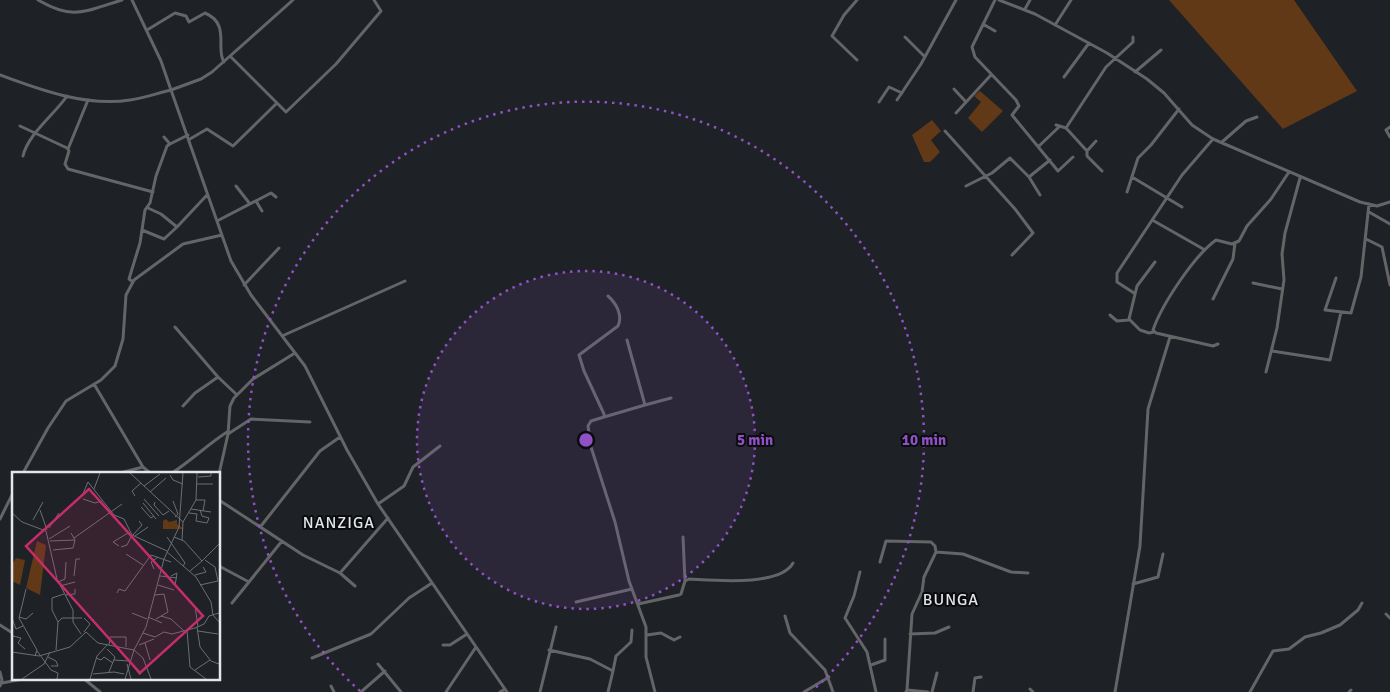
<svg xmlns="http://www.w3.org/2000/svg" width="1390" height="692" font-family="Signika,sans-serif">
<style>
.green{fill:#613916}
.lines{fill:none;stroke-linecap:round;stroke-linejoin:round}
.minor{stroke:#636567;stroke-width:3}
.ring{fill:none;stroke:#9051c7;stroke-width:2.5;stroke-dasharray:2.5 5}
.labels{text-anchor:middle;stroke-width:4;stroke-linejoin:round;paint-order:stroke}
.quarter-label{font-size:16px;letter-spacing:1px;fill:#e4e6e9;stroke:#090b0c}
.inset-road{fill:none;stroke:#6d7073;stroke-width:1}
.view{fill:#c52d69;fill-opacity:0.15;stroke:#c52d69;stroke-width:2.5}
.inset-edge{fill:none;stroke:#e4e6e9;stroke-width:2.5}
.centre{fill:#9051c7;stroke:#090b0c;stroke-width:2.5}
.ring-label{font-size:15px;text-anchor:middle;font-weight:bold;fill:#9051c7;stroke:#090b0c;stroke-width:4;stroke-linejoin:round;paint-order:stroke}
</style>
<rect width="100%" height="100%" fill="#1e2125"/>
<path class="green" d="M1169,0h125l63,91 -74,38z
M980,91l23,20 -21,21 -14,-14 13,-16 -7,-6z
M932,120l9,11 -10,9 9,12 -10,10h-6l-12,-27z"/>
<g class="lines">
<path class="minor" d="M38,0c36,21 47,11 84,0
M132,0l29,61 10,29 30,-11 11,-7 81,-72
M995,0l-23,47 3,10 41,43 3,6 -7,9 46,56 15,-14
M999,0l36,14 72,39 40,26 17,14 28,32 21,14 147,63 17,4 13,-4
M1025,9l5,-9
M983,24l12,7
M1055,25l16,-25
M147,30l28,-17 11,3 3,6 16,-9c26,11 10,36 19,49
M905,37l20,20
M231,57l55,55 50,-48 45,-53 -7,-11
M857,60l-25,-24 12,-21 13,-15
M1135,72l26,-22
M0,75c40,15 87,32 130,25 14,-2 28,-7 41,-10l60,171 20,34 54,71 42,84 31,54 129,188
M1064,77l25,-34
M954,89l12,13
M897,100l24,-36 35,-64
M879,102l10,-15 13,6
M956,113l35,-38
M1056,125l10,3 21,23v5l15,15
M20,126l47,22 2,3 -4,13 3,5 85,23
M1390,127l-4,3 4,7
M1066,128l40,-61 27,-25v-5
M945,131l70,78 18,24 -21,22
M164,137l6,7 18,-9
M190,139l17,-10 26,17 43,-42
M1222,142l24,-21 11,-4
M1039,146l21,-20
M68,149l20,-49
M1087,151l9,-10
M23,156c5,-22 31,-41 44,-60
M1029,177l21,-17
M1132,177l50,30
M236,186l14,18
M966,186l26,-13 18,-15 19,19 11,18
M1127,192l11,-34 13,-13 28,-36
M256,201l6,10
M148,208l13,6 16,13 30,-32
M1369,212l21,12
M217,221l54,-28 5,4
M1154,221l51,29
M142,230l22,9 13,-12
M1366,239l16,8 8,38
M1336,278l-11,32 26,3 10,-36 8,-73
M133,282l-4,-3 11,-36 5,-33 5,-7 6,-27 11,-30 3,-2
M1253,283l29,6
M244,285l35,-37
M1134,293l-17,-11v-9l65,-98 31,-36
M608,296c8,7 15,19 10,30l-39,29 5,16 20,43v3l-13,4 -3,5 3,21 24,75 14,59 17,46v30l9,35
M1213,299l20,-40 2,-16
M1110,315l7,6 12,-1
M175,327l43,50
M1154,332l-5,1 -9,-3 -11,-11 8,-33 18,-24
M282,336l123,-55
M1218,344l-5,2 -57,-13 -3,-3c9,-26 41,-74 63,-90l16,4 7,-3 8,-15 24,-27 18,-27
M1272,351l58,9 11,-48
M1266,372l11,-44 7,-48 -2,-26 3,-21 15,-55
M94,384l49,83 7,6
M645,405l26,-7
M183,406l12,-13 23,-16 18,17
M604,417l41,-12 -18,-65
M228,434l23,-15 59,3
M23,473l25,-45 18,-27 35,-21 14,-14 8,-27 3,-44 8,-15 49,-36 39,-9
M120,473l23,-6
M172,473c20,-13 35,-28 55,-41
M219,474l9,-40 2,-28 4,-8 19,-19 42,-26
M219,500l84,55 37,18 48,-55
M378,504l26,-18 9,-19 27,-21
M0,519l14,-28
M261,526l59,-75 20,-14
M683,537l2,44
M936,552l27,2 48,18 17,1
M880,562l6,-21 45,1 4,4 1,6 -12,25 -2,15 -10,22 -5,76
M219,566l30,16
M860,572l-6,24 -9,22 22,34 9,40
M340,573l15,13
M1133,584l25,-7 5,-23
M576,602l56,-13
M232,603l50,-62
M638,604l41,-9 2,-1 4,-13 4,-2c23,1 91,8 104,-16
M1386,614l4,4
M785,616l5,17 35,37 8,22
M0,625l14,9
M910,634l25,-1 14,-6
M647,635l14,-2 13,7 6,-3
M443,645h7l17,-11
M549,650l41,9 23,12 -5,21
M312,658l59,-24 38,-36 23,-15
M378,664l23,28
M871,665l14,-5v-21
M613,671l3,-15 15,-14 1,-12
M0,672l2,8 -2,6
M83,678l17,14
M2,683l26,-5
M331,686l3,6
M1030,689l3,3
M361,692l24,-21
M446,692l30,-45
M500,692l5,-3
M540,692l16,-65
M804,692l25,-15
M906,692l1,-2 21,2
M932,692l5,-19
M973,692l2,-14 6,-1
M1115,692l25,-146 8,-137 22,-72
M1250,692l23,-41 16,-2 16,-12 16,-4 19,-8 18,-15 4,-7
M1349,692l2,-2"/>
</g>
<circle cx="586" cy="440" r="169" fill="#9051c7" fill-opacity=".12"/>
<g class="ring">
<circle cx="586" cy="440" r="169"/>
<path d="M360 691A338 338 0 1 1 812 691"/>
</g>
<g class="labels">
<g class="quarter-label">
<text x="339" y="528">NANZIGA</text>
<text x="951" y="605">BUNGA</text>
</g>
</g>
<g transform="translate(12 472)">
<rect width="208" height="208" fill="#1e2125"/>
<path d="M154,47l3,3 8,-2v4l7,5h-21v-8zM25,69l9,4 -6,50 -14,-7zM4,86l9,2 -5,25 -8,-4v-16z" fill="#613916"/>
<path class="inset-road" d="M118,1l53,49M158,3l3,5 10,4M186,5l13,-1v-3M185,12h16M132,14l16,-12M82,17l6,-16M138,20l16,-14M70,24l6,-14 26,33 10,4 8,16 35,16M123,24l-3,-5 9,-8M71,27l12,4 7,-2M132,27l15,17M184,28l1,-27M161,29l5,13 -3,3M143,30l-1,3 9,10 6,-4M131,31l13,16M129,35l10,11 3,-2M179,37l20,3M28,38l7,20M0,41l10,9 24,9 11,48 16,31v12l8,12M177,41l8,1 -1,7 11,2 2,-5 -7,-2 -2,-6M21,48l10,-18M37,56l10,-15M121,63l9,-10 -3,-4M123,64l13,-9M155,65l18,26 -2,3M162,65l10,4 18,20 17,-17M62,66l48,-34M37,67l21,-13M170,68l1,-18 13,-22h9l-2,11M38,69l25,-1 -4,-7M107,74l-6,-4 15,-9M109,75l6,-2 5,-10M41,78l20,-2 2,-8M155,80l29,25 15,25 2,13 6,7M114,82l17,11M142,97l-3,-7 7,-5M178,99l12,-10M183,103l11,-3 -3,-5M62,104l2,-17h4M148,104l17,2M159,104l6,-3 -2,13M46,110l7,-3 1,-17M146,113l16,5M188,113l18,-4 -3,-14 -10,-7M48,114l15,-4M14,117l-7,29 18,32 -2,6M105,121l2,-4 6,2 26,-36 20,7M53,123l10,-1v-5M143,123l9,-1 4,18 -12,7M183,134l3,21M120,141l15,6M149,144l10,3 13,12M7,145l7,2 7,-6M136,145l14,6M0,146l4,11 7,-3M72,146l6,6 -6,8M46,150l-6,-12v-12l12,-4M185,155l3,20 11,14 8,3M175,158l3,37 16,12M186,159l20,3M131,161l12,4 9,-5 8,2 23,-6 9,-4 5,-8 10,-3M1,164l8,2 -3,5 7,6M133,171l5,17M97,173l1,-8h16v10M127,173l15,-6M95,177l8,8 -6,15M44,178l2,-28 4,-4h20M25,179l14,19 7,3 -1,6M0,180l27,4 31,-9 16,-15 12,11 36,7 -9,29M36,185l8,4 2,5h-7M84,186l5,2 3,-3 9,6M102,188l15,1 11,14M115,192l4,15M183,198l15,-10M81,202l21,-2 10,2M10,207l22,-15 6,-12M78,207l7,-23 10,-11M139,207l-8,-21 -9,-8 12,-23 18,-68 15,-32 4,-54"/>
<path class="view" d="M77,17l114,127 -63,57 -114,-127z"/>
<rect width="208" height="208" class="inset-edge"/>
</g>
<circle cx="586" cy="440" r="8" class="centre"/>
<g class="ring-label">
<text x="755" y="445">5 min</text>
<text x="924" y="445">10 min</text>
</g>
</svg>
